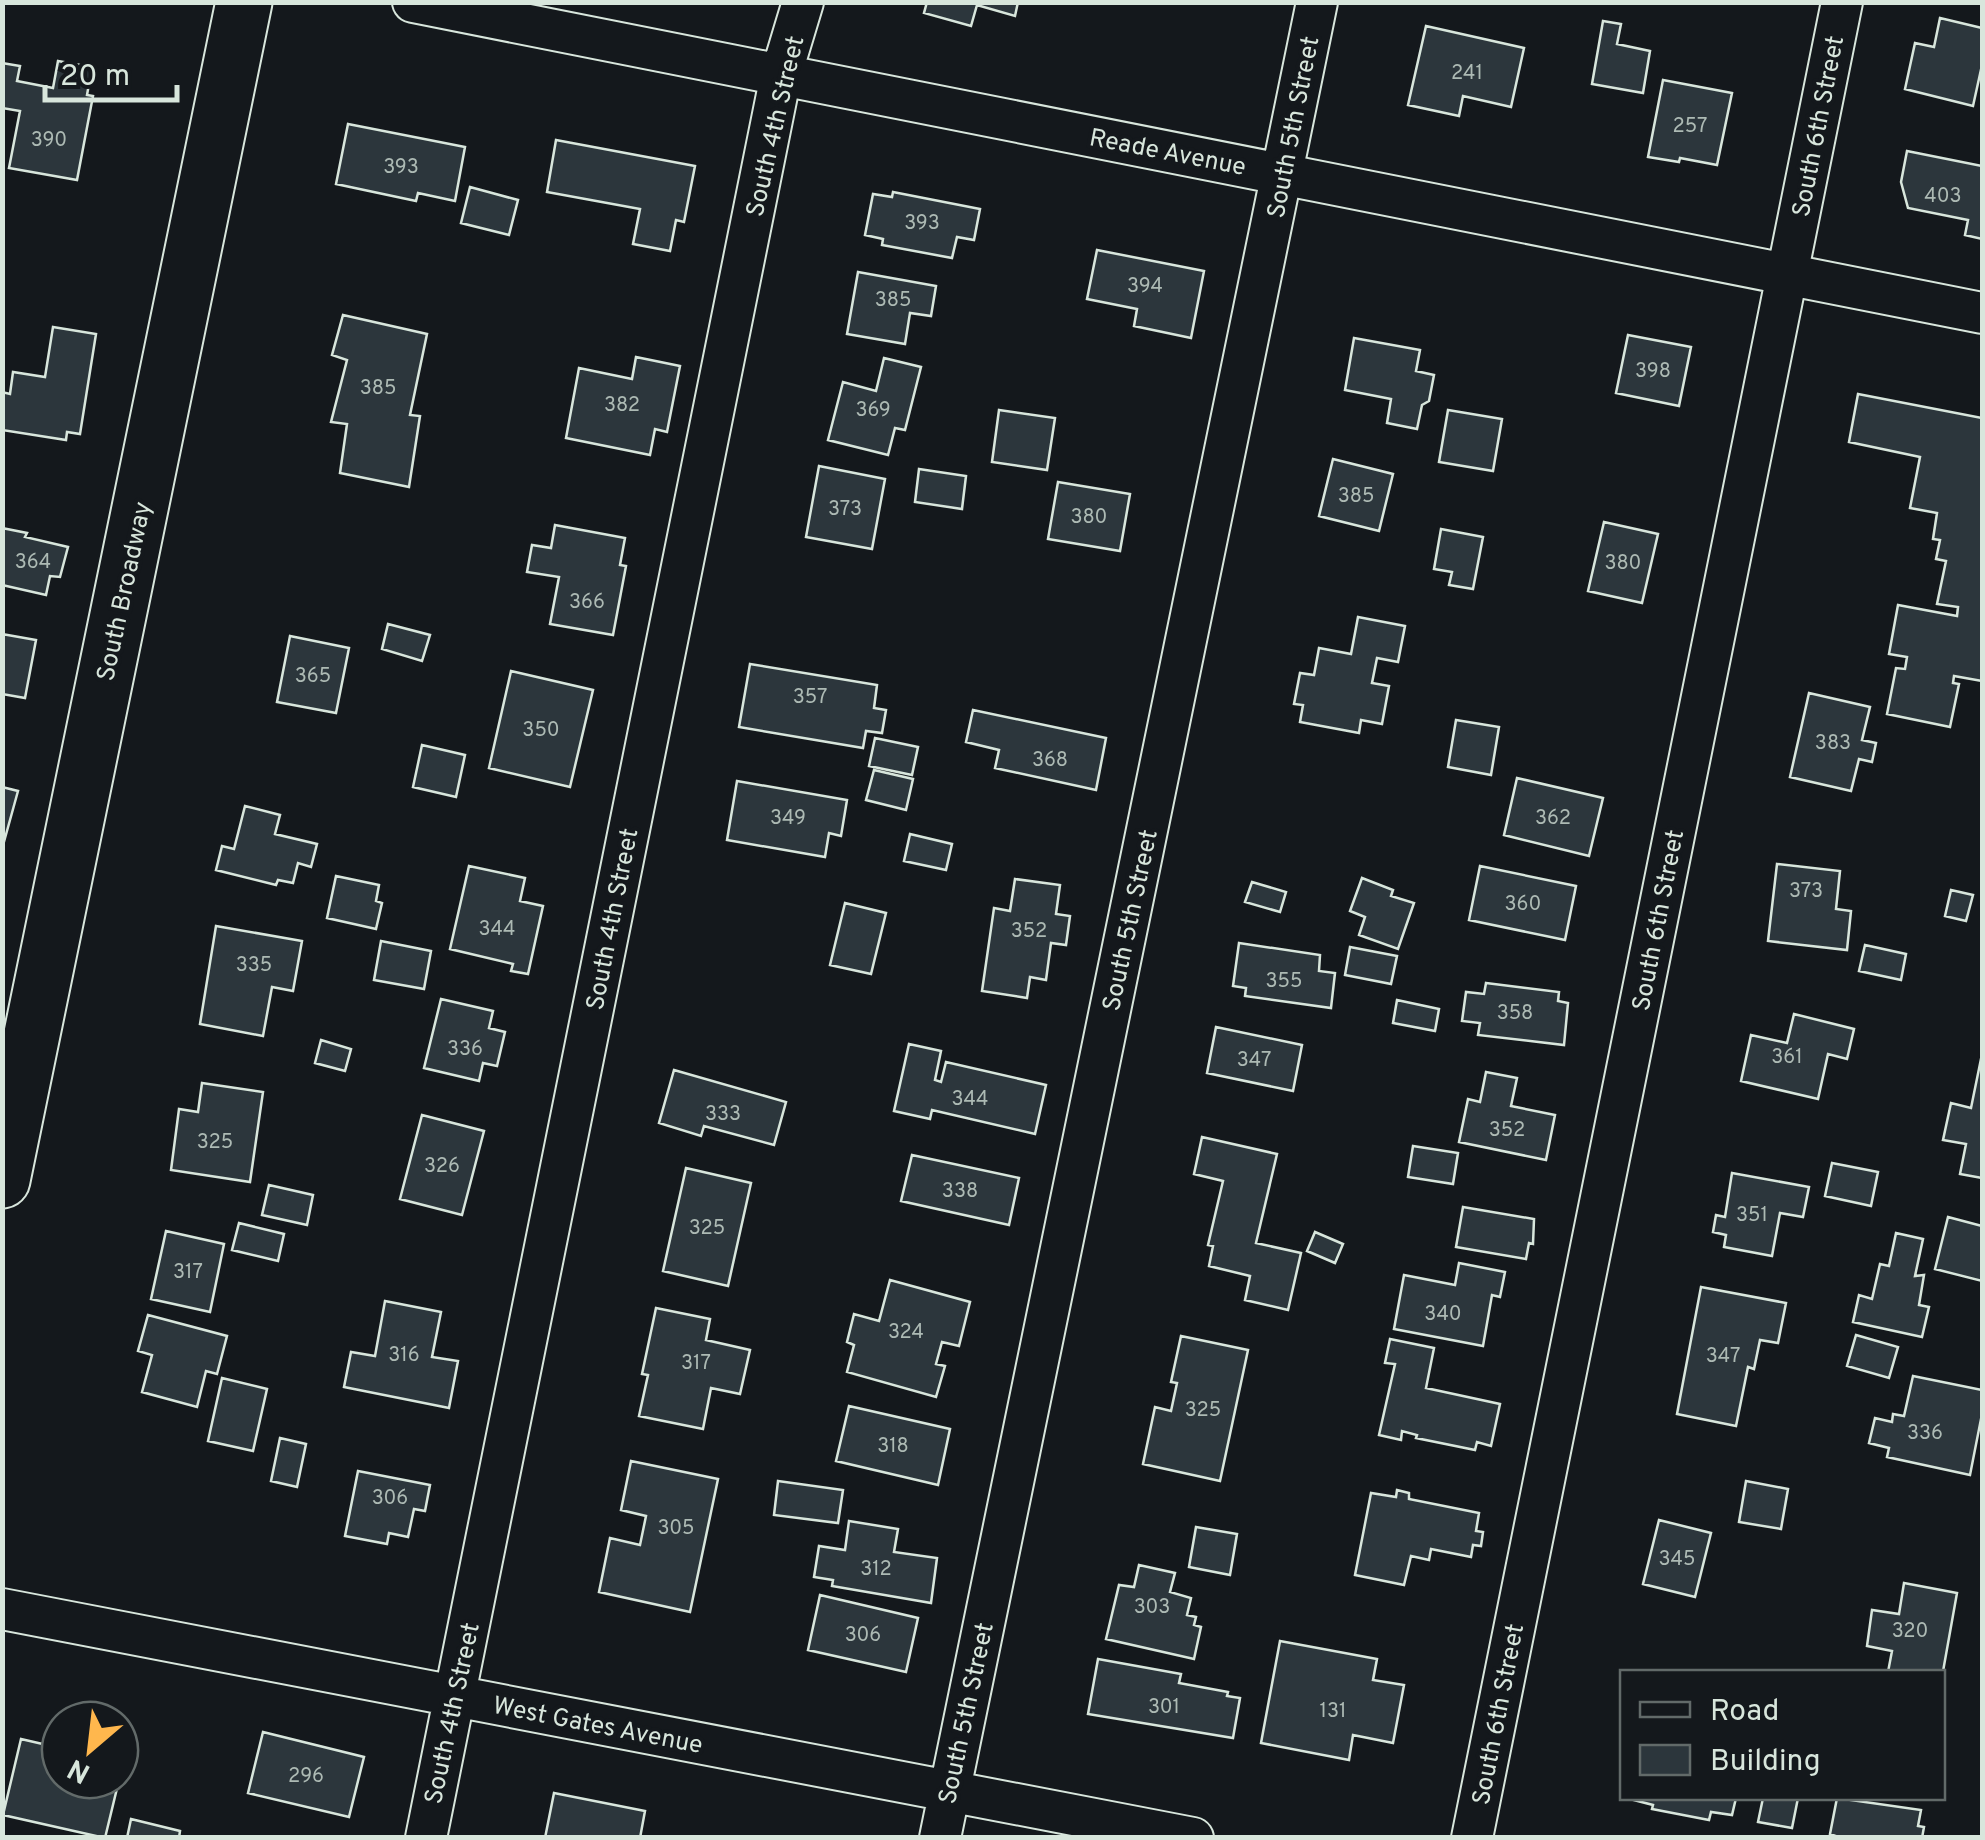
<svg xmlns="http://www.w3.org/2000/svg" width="1985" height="1840" font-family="Overpass,sans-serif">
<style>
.building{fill:#2c363c;stroke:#d8e6dc;stroke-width:2.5}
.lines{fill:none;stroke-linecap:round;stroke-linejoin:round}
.street-casing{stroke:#d8e6dc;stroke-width:44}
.secondary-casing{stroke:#d8e6dc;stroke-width:59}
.street{stroke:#14181c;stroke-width:40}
.secondary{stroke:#14181c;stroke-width:55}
.labels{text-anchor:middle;stroke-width:8;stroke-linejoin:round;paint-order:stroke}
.number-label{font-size:20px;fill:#adbab4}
.street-label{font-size:25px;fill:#d8e6dc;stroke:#14181c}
</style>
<rect width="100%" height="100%" fill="#14181c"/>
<path class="building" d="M927,2h91l-3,14 -38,-11 -6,21 -47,-13z
M1940,18l42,10v37l-9,41 -68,-17 10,-46 19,4z
M1603,21l18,3 -4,20 33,7 -7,42 -51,-9z
M1426,26l98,22 -13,59 -48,-11 -4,20 -51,-11z
M58,61l34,6 -5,28 6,1 -16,84 -68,-12 11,-57 -18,-3v-45l18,3 -3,15 36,7z
M1663,80l69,13 -15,72 -37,-7 -1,4 -31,-5z
M348,124l117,23 -10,54 -37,-8 -2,8 -80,-17z
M556,140l139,26 -11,56 -8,-2 -6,31 -37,-7 7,-35 -93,-17z
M1907,151l75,15v73l-17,-4 3,-15 -60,-12 -7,-26z
M470,187l48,13 -9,35 -48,-12z
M893,192l87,17 -6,31 -17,-3 -5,21 -70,-13 1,-6 -18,-4 8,-41 19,3z
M1097,250l107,21 -13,67 -57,-12 3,-17 -50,-10z
M858,272l78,14 -5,30 -21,-3 -5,31 -58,-10z
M343,315l84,19 -17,81 10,1 -11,71 -69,-14 7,-49 -16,-2 16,-62 -15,-5z
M53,327l43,7 -16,100 -13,-2 -1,8 -64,-10v-38l8,2 3,-22 32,5z
M1628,335l63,12 -12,59 -63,-13z
M1354,338l66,12 -4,21 18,4 -5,26 -7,4 -5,24 -30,-6 4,-24 -46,-9z
M636,357l44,9 -13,66 -12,-3 -5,26 -84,-17 13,-70 53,11z
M884,358l37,9 -16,63 -10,-2 -7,27 -60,-15 15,-58 33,9z
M1858,394l124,24v263l-28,-5 -1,7 6,1 -9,43 -63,-13 9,-46 9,1 2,-12 -18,-3 9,-49 59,11 1,-9 -21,-3 9,-43 -10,-2 4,-19 -7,-1 4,-26 -27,-5 10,-51 -71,-15z
M999,410l56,8 -8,52 -55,-8z
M1448,410l54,9 -9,52 -54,-9z
M1333,459l60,15 -14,57 -60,-15z
M819,466l66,13 -13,70 -66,-12z
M919,469l47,7 -4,33 -47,-7z
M1058,482l72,12 -10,57 -72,-12z
M1604,522l54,12 -16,69 -54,-12z
M555,525l70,13 -5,27 6,1 -13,69 -63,-11 9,-47 -32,-5 5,-27 19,3z
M2,528l25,5 -2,4 43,10 -8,30 -10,-1 -4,19 -44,-10z
M1441,529l42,8 -10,52 -24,-4 3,-13 -18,-3z
M1358,617l47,9 -7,36 -21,-4 -5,25 17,3 -7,38 -21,-4 -2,13 -59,-11 3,-17 -9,-1 6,-31 14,2 5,-27 32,6z
M388,624l42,11 -8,26 -40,-12z
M2,634l34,6 -11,58 -23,-4z
M290,636l59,12 -13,65 -59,-11z
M750,664l127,21 -3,23 12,2 -4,23 -16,-2 -3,17 -124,-21z
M511,671l82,19 -23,97 -81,-19z
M1809,693l61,14 -8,33 14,3 -4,19 -13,-3 -8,32 -61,-14z
M973,710l133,28 -10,52 -101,-22 4,-18 -33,-8z
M1456,720l43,7 -8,48 -43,-8z
M875,738l43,9 -6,28 -43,-9z
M422,745l43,10 -9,42 -43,-10z
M874,770l39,9 -7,31 -40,-10z
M1517,778l86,20 -14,58 -85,-21z
M737,781l110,19 -6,36 -12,-3 -4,24 -98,-17z
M2,787l16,4 -16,58z
M245,806l35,9 -5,19 42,10 -6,23 -13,-4 -5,20 -15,-3 -2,5 -60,-15 6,-24 12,3z
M910,834l42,10 -6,26 -42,-9z
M1777,864l63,7 -4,38 15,2 -4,39 -79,-9z
M469,866l56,12 -5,23 23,5 -15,68 -17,-3 2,-7 -63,-15z
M1480,866l96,20 -11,54 -96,-20z
M336,876l43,9 -3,16 6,2 -6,26 -49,-11z
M1362,878l31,12 -2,6 23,7 -16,46 -39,-14 6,-18 -15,-6z
M1015,879l45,6 -4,29 14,2 -4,29 -15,-2 -5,37 -16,-3 -3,21 -45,-7 12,-83 16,3z
M1252,882l34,10 -6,20 -35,-10z
M1951,890l22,5 -7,26 -21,-5z
M845,903l41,10 -15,61 -41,-9z
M216,926l86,15 -9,50 -21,-4 -9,49 -63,-12z
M381,941l50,10 -7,38 -50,-9z
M1239,943l81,12 -1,16 16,2 -4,35 -86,-12 1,-8 -13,-2z
M1865,945l41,9 -5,26 -42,-9z
M1350,947l47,9 -6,28 -46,-9z
M1486,983l73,9 -1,9 10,2 -4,42 -86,-10 2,-12 -18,-2 4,-29 18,2z
M441,999l52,12 -4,17 16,4 -8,34 -14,-3 -4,18 -55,-13z
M1397,1000l42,9 -4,22 -42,-8z
M1794,1014l60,15 -7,30 -19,-5 -10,45 -77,-18 10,-46 36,8z
M1216,1027l86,18 -9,46 -86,-18z
M321,1040l30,9 -6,22 -30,-8z
M909,1044l32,7 -6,29 6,2 5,-20 100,23 -11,49 -103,-24 -2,9 -36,-8z
M1982,1054v124l-22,-4 6,-30 -23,-4 8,-37 20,5z
M674,1070l112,32 -12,43 -70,-19 -3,10 -42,-13z
M1486,1072l31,6 -6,28 44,9 -9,45 -87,-18 9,-43 12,3z
M202,1083l61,9 -13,90 -79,-12 8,-61 19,3z
M422,1115l62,16 -22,84 -62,-16z
M1202,1137l75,17 -21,89 45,10 -13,57 -43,-10 5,-24 -41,-10 4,-20 -5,-1 15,-64 -29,-7z
M1413,1146l45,7 -5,31 -45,-7z
M912,1155l107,23 -10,47 -108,-24z
M1832,1163l46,9 -7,34 -46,-10z
M686,1168l65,15 -23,103 -65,-15z
M1732,1173l77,14 -6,30 -23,-4 -8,43 -48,-9 2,-12 -13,-3 3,-17 9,2z
M269,1185l44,10 -6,30 -45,-10z
M1463,1207l71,12 -1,25 -4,-1 -3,16 -70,-12z
M1948,1217l34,9v55l-47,-12z
M239,1223l45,11 -6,27 -46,-11z
M166,1231l58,13 -14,68 -59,-13z
M1315,1232l28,12 -8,19 -28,-12z
M1896,1233l27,6 -8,37 9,-1 -5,30 10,2 -7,30 -69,-15 6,-27 13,4 8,-35 9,2z
M1459,1263l46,9 -5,25 -8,-2 -9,51 -89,-17 10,-54 51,10z
M890,1280l80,22 -11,44 -17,-4 -6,22 9,2 -9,31 -89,-25 7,-27 -7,-3 7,-28 25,7z
M1701,1287l85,16 -8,40 -18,-3 -6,29 -6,-2 -12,59 -59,-12z
M385,1301l56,11 -9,45 26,4 -9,47 -105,-21 7,-35 24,4z
M656,1308l54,11 -4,21 44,10 -10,44 -29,-6 -8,41 -64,-13 9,-41 -6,-1z
M148,1315l79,21 -10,38 -11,-3 -9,36 -55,-15 10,-37 -14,-4z
M1856,1335l42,12 -9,31 -42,-12z
M1181,1336l67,14 -28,131 -77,-17 12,-57 16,4 6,-28 -6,-1z
M1390,1339l44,9 -8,40 74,16 -9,42 -14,-4 -2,8 -59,-12 1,-3 -15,-4 -1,9 -22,-5 16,-71 -10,-1z
M1913,1376l69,14v24l-12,61 -83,-18 2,-9 -20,-5 6,-25 17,4 1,-8 11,2z
M222,1378l45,11 -14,62 -45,-10z
M849,1406l101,23 -12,56 -102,-24z
M280,1438l26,6 -9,43 -26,-6z
M631,1461l87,18 -28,133 -91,-20 11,-54 30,7 6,-29 -25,-6z
M358,1471l72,14 -5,26 -11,-2 -6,28 -19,-4 -2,11 -42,-8z
M778,1481l65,9 -5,33 -64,-8z
M1746,1481l42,8 -7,40 -42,-7z
M1397,1490l12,3v6l70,14 -3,18 7,1 -2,14 -8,-1 -2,12 -40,-8 -2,11 -18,-4 -7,29 -49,-10 16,-82 25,4z
M1659,1520l52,13 -16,64 -52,-13z
M849,1521l49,8 -4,23 43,6 -6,45 -99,-17 1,-6 -19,-3 5,-31 26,4z
M1196,1527l41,7 -7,41 -41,-8z
M1139,1565l36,8 -5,19 21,6 -4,17 9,2 -2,8 7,2 -7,32 -88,-20 13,-54 15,2z
M1904,1583l53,10 -15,84v-5h-54l4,-21 -25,-5 5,-36 27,4z
M820,1595l98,23 -12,54 -98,-22z
M1280,1641l97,18 -4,21 31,5 -11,58 -40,-8 -4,25 -88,-17z
M1098,1659l83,15 -2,9 49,9 -1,4 13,2 -7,40 -145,-24z
M263,1732l101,25 -15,60 -101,-24z
M21,1739l39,9v32h59l-14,58 -102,-23z
M554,1793l91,18 -5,27h-95z
M1626,1798h110l-4,17 -21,-3 -2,8 -57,-11 1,-4z
M1763,1798h35l-6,30 -34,-6z
M1837,1798l84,12 -3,16 6,1 -2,11h-81l-11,-4z
M131,1819l49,12 -1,7h-52z"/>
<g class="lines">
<defs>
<path id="street" d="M413,2l1569,311
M2,1609l1191,229
M426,1838l355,-1763 22,-73
M940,1838l377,-1836
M1472,1838l370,-1836"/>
<path id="secondary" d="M2,1180l242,-1178"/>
</defs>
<use href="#street" class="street-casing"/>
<use href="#secondary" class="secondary-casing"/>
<use href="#street" class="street"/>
<use href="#secondary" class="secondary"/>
</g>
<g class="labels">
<g class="number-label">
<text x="1467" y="79">241</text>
<text x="1690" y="132">257</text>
<text x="49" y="146">390</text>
<text x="401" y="173">393</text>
<text x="1943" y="202">403</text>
<text x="922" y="229">393</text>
<text x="1145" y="292">394</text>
<text x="893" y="306">385</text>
<text x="1653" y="377">398</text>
<text x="378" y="394">385</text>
<text x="622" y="411">382</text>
<text x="873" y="416">369</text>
<text x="1356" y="502">385</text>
<text x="845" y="515">373</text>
<text x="1089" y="523">380</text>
<text x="33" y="568">364</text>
<text x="1623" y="569">380</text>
<text x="587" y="608">366</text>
<text x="313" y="682">365</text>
<text x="810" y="703">357</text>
<text x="541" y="736">350</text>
<text x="1833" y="749">383</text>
<text x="1050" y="766">368</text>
<text x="788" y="824">349</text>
<text x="1553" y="824">362</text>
<text x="1806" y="897">373</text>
<text x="1523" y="910">360</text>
<text x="497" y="935">344</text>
<text x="1029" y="937">352</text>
<text x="254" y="971">335</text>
<text x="1284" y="987">355</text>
<text x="1515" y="1019">358</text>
<text x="465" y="1055">336</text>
<text x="1787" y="1063">361</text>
<text x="1254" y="1066">347</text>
<text x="970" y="1105">344</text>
<text x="723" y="1120">333</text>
<text x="1507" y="1136">352</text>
<text x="215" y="1148">325</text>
<text x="442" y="1172">326</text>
<text x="960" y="1197">338</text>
<text x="1752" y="1221">351</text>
<text x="707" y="1234">325</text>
<text x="188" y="1278">317</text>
<text x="1443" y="1320">340</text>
<text x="906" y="1338">324</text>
<text x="404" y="1361">316</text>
<text x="1723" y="1362">347</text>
<text x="696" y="1369">317</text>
<text x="1203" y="1416">325</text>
<text x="1925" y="1439">336</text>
<text x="893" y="1452">318</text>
<text x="390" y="1504">306</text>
<text x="676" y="1534">305</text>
<text x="1677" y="1565">345</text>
<text x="876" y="1575">312</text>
<text x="1152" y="1613">303</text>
<text x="1910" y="1637">320</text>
<text x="863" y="1641">306</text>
<text x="1164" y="1713">301</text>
<text x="1333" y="1717">131</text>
<text x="306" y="1782">296</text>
</g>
<g class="street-label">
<text transform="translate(774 126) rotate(-77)" y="9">South 4th Street</text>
<text transform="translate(1817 126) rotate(-79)" y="9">South 6th Street</text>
<text transform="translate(1292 127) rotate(-79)" y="9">South 5th Street</text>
<text transform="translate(1168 151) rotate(11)" y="9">Reade Avenue</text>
<text transform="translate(123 591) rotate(-78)" y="9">South Broadway</text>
<text transform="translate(611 919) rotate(-79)" y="9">South 4th Street</text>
<text transform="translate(1129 920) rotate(-78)" y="9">South 5th Street</text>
<text transform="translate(1657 920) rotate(-79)" y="9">South 6th Street</text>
<text transform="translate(451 1713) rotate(-78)" y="9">South 4th Street</text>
<text transform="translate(965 1713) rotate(-78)" y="9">South 5th Street</text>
<text transform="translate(1497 1714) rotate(-79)" y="9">South 6th Street</text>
<text transform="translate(598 1724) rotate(11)" y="9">West Gates Avenue</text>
</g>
</g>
<rect width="1985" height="1840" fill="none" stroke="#d8e6dc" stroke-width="10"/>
<rect x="1620" y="1670" width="325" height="130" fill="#14181c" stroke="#626a69" stroke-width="2.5"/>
<rect x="1640" y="1702" width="50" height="15" fill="#14181c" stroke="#626a69" stroke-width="2.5"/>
<text x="1710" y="1720" font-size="30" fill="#d8e6dc">Road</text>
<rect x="1640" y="1745" width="50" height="30" fill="#2c363c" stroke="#626a69" stroke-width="2.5"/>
<text x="1710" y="1770" font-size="30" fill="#d8e6dc">Building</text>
<g transform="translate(90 1750) rotate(208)"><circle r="48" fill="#14181c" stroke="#626a69" stroke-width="2.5"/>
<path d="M0-8L18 38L0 25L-18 38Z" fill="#ffb74d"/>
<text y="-15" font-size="28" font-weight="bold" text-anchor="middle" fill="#d8e6dc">N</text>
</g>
<path d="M45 85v15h132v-15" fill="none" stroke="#d8e6dc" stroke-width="5"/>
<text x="60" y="85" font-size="30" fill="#d8e6dc" stroke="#14181c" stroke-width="8" paint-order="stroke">20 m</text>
</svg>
